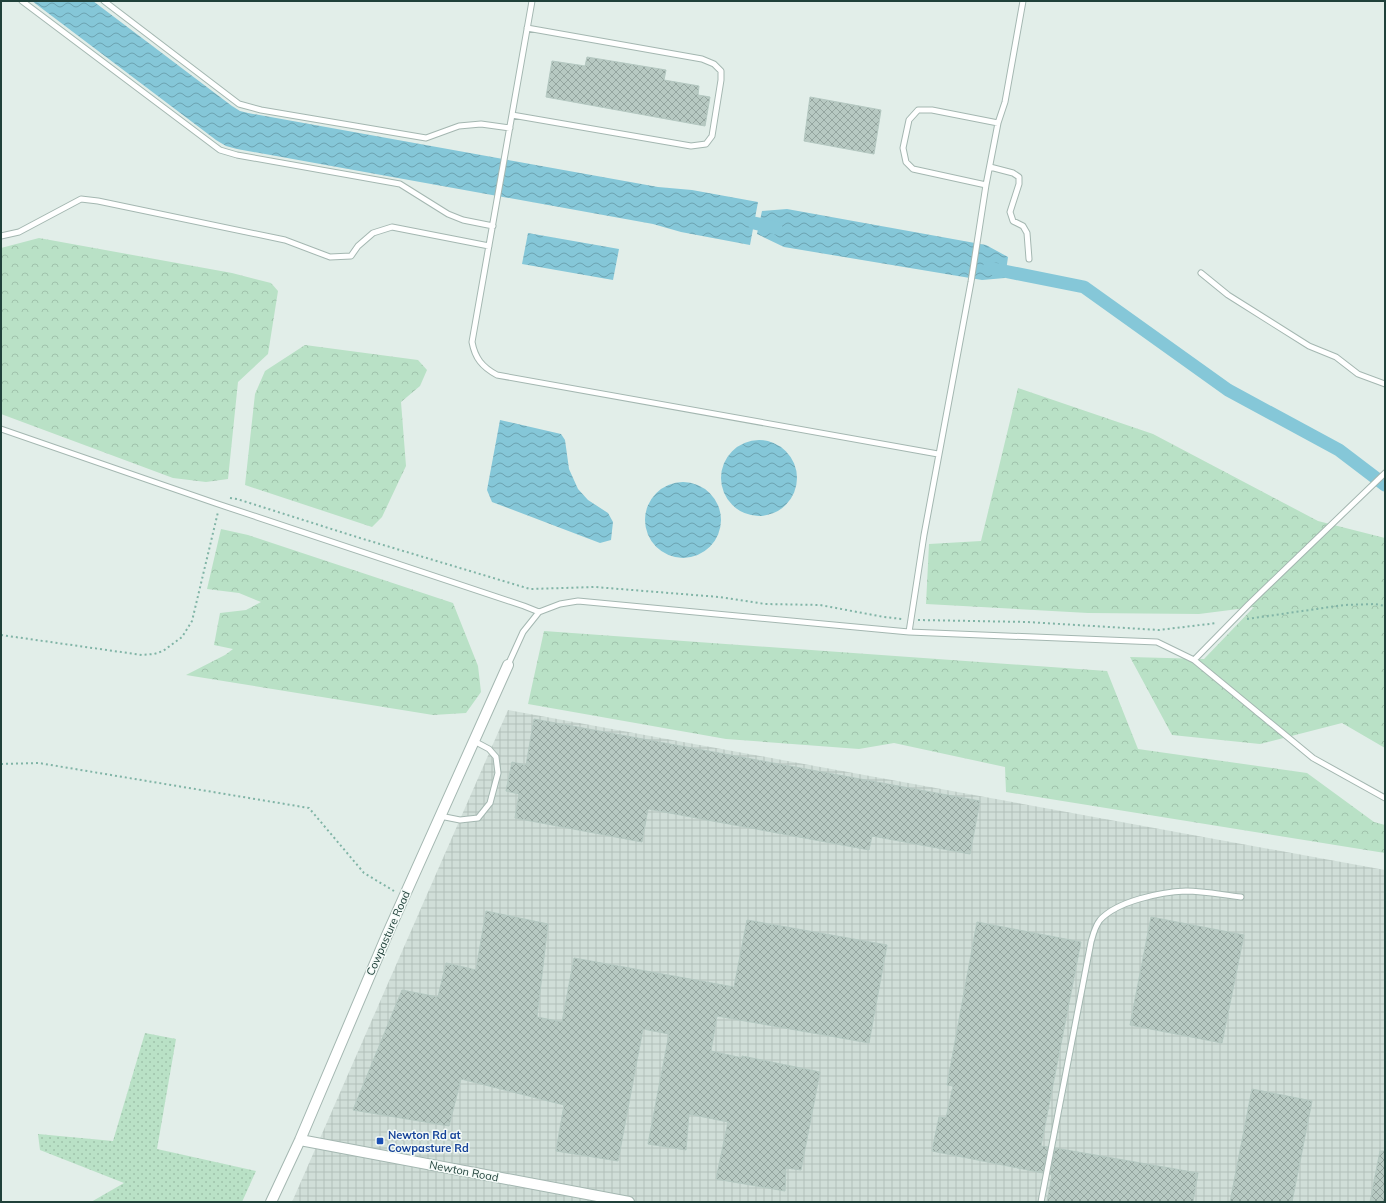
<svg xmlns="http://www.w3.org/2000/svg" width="1386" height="1203" font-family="Mulish,sans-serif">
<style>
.industrial{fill:url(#industrial-grid)}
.green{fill:url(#green-dots)}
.forest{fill:url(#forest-crowns)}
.water{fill:url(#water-waves)}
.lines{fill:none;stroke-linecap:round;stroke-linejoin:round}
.canal{stroke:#85c7d8;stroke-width:13}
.building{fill:url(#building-cross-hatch);stroke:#b4c8c1}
.lane-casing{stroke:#a4b7b1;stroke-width:7}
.street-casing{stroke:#a4b7b1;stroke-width:12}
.path{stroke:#80b4a6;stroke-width:2;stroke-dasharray:2 3;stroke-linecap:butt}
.lane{stroke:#fff;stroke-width:5}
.street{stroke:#fff;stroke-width:10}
.transit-dot{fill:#1a4fb4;stroke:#f3faf7;stroke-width:1.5}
.labels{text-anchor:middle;stroke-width:3;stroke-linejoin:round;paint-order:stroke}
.street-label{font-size:11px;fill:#20413a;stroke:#f3faf7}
.transit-label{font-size:11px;font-weight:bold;fill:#164399;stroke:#f3faf7;text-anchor:start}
</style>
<defs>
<pattern id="industrial-grid" width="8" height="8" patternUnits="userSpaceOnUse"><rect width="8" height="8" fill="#d0ded8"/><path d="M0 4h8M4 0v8" fill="none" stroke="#b2c0ba"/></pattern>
<pattern id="green-dots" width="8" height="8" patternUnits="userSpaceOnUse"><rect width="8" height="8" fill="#b9e1c6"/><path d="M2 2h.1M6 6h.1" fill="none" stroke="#9fc2ab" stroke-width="1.8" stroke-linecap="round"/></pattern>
<pattern id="forest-crowns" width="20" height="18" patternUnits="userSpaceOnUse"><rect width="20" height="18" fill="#b9e1c6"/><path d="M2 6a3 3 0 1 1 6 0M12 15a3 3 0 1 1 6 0" fill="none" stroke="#9fc2ab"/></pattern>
<pattern id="water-waves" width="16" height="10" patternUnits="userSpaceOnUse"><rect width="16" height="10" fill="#85c7d8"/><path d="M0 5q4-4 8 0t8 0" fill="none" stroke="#6ca3b0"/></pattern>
<pattern id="building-cross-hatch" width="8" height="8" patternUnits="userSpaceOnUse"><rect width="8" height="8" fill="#b7c9c2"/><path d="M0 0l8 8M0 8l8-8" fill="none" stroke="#94a59f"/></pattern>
</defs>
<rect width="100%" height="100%" fill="#e2eee9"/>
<path class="industrial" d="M508,710l877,160v332h-1093z"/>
<path class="green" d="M145,1033l31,6 -19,110 99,22 -14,31h-151l33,-19 -84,-33 -2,-16 75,7z"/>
<path class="forest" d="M39,238l193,35 39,10 7,8 -10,63 -30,28 -10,97 -22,3 -33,-4 -172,-64v-166z
M305,345l113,15 9,10 -7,16 -19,16 5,64 -24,51 -10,10 -127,-42 10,-91 10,-23z
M1018,388l135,46 165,87 67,17v210l-43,-25 -82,21 -88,-9 -42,-78 74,2 50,-52 -55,7 -111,-1 -162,-9 3,-60 52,-3z
M221,529l27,6 205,68 25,63 3,26 -15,21 -33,2 -247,-40 39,-20 8,-6 -19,-4 6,-32 26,-3 15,-8 -22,-9 -32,-4z
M544,631l563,40 31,78 169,24 67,49 11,3v28l-379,-61 -1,-25 -111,-24 -35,6 -133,-10 -198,-35z"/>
<path class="water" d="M32,1h61l139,105 8,5 8,2 410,74 34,3 66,12 -8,43 -69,-13 -28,-8 -416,-75 -11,-3 -10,-6z
M787,209l199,36 22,12 -3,21 -23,2 -198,-33 -27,-13 5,-23z
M528,233l91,16 -6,31 -91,-16z
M500,420l61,14 4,6 4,29 9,20 10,11 20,13 5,9 -2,18 -11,3 -108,-41 -5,-12z
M721 478a38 38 0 1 1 76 0a38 38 0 1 1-76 0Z
M645 520a38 38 0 1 1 76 0a38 38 0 1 1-76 0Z"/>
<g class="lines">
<path class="canal" d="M754,223l22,5
M989,268l95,19 144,103 111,60 46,35"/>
</g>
<path class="building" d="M587,57l79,13 -2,10 35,6 -1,9 12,2 -5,29 -159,-29 6,-36 33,5z
M810,97l71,13 -7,44 -70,-13z
M534,719l446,82 -10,53 -98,-18 -3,14 -221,-41 -6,33 -127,-24 4,-24 -13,-3 6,-29 14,3z
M486,911l62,13 -11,93 25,5 12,-64 160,29 13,-67 140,25 -18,98 -152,-27 -6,35 31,7v-2l78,16 -19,98 -15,-2 -1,23 -69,-12 12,-57 -39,-8 -3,36 -38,-6 21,-110 -26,-5 -25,132 -62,-10 8,-46 -103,-26 -12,47 -96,-16 49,-120 36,7 8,-34 30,7z
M1151,917l93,18 -22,108 -92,-18z
M977,922l104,20 -40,204 7,1 -5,26 -111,-22 7,-34 7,1 7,-32 -6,-1z
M1252,1089l60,12 -20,101h-62z
M1055,1148l143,25 -5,29h-146l5,-27 -2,-1z
M1380,1151h5v51h-15z"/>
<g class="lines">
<defs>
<path id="lane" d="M22,1l198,149 17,5 163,29 48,30 15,6 30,6
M104,1l135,103 22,6 165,28 33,-12 22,-2 29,4
M532,1l-60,341c3,16 10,25 25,33l441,79
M512,115l179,31 15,-2 6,-8 9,-56v-9l-7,-7 -12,-5 -175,-31
M990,167l23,6 6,4v7l-9,28 3,9 10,5 4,7 2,26
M986,185l-73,-16 -7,-7 -3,-14 6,-28 9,-10h14l66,13
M1,236l18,-4 62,-33 17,2 187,39 45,17 21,-1 7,-10 15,-13 19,-6 97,19
M1201,273l27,22 81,51 27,11 22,17 27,10
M1,429l214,74 309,103 15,6
M909,632l15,-97 47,-253 15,-97 12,-62 7,-21 18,-101
M1194,660l55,-56 136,-131
M508,665l15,-33 16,-20 21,-8 18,-3 331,31 248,10 37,18 119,98 72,40
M440,816l20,4 18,-2 12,-15 8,-30 -2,-16 -7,-8 -15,-8
M1041,1202l50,-260c2,-7 4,-16 9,-22 17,-19 61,-28 86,-29 18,0 37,4 55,6"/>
<path id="street" d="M300,1140l329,62
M271,1202l29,-62 87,-205 121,-270"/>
</defs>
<use href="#lane" class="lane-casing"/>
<use href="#street" class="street-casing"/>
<path class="path" d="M230,498l7,1 123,39 170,51 65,-2 124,10 46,7 55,1 64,12 18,2
M1247,619l97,-14 31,-1 10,2
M918,620l109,2 132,8 58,-7
M1,635l141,20 12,-1 9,-3 19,-14 10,-16 26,-109
M1,764l38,-1 270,45 55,65 30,18"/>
<use href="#lane" class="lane"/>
<use href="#street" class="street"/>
</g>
<rect class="transit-dot" x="376" y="1137" width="8" height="8" rx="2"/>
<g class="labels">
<g class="street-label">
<text transform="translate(388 933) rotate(-66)" y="4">Cowpasture Road</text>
<text transform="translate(464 1171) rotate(11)" y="4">Newton Road</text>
</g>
<g class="transit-label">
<text x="388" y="1139">Newton Rd at<tspan x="388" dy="13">Cowpasture Rd</tspan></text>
</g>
</g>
<rect width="1386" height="1203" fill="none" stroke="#20413a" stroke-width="4"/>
</svg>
